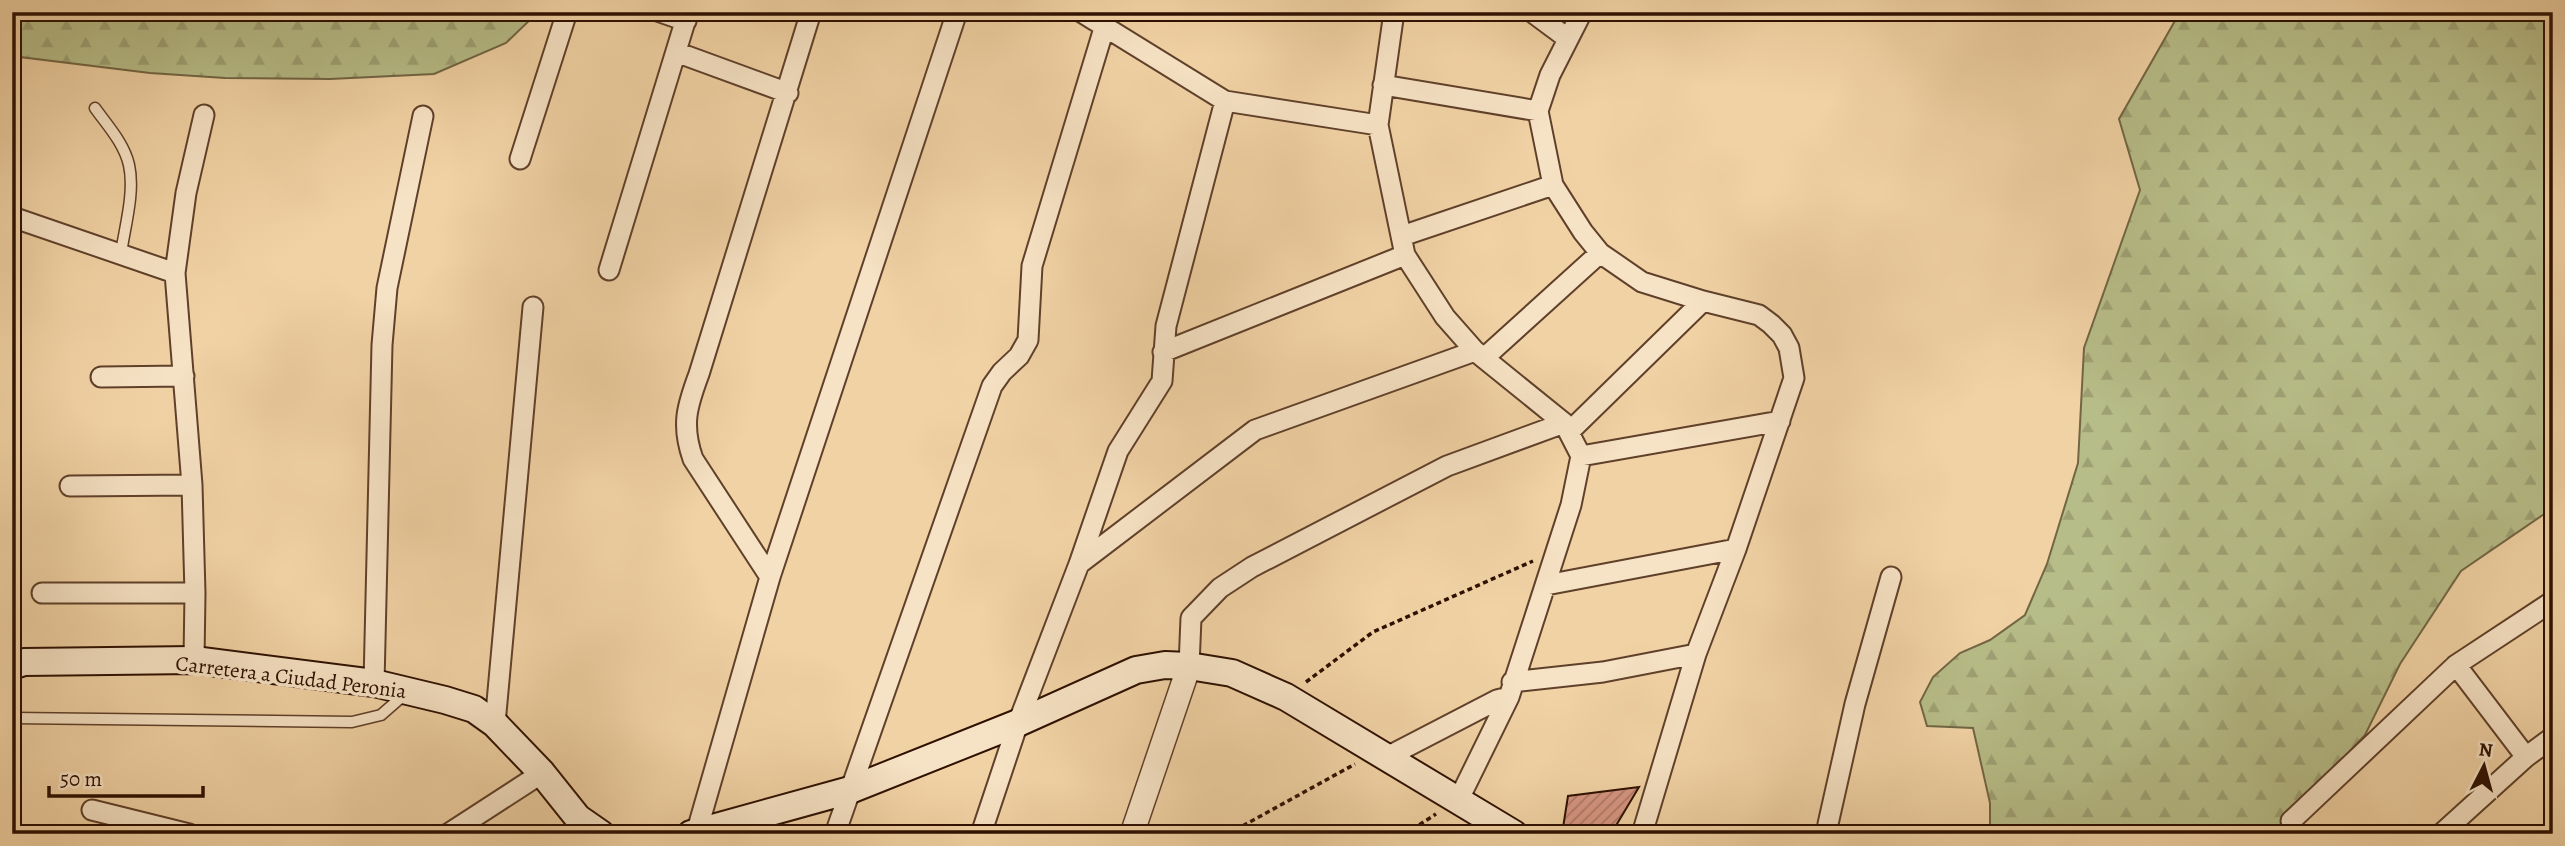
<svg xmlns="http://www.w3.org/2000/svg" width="2565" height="846" font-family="Alegreya,serif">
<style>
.forest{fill:url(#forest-firs);stroke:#726644;stroke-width:2}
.building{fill:url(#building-hatch);stroke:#2e1001;stroke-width:2}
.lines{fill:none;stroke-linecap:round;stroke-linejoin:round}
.service-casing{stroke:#5f402a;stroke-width:13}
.minor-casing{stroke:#5f402a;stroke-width:23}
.tertiary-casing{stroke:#5f402a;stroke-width:26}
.secondary-casing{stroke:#2e1001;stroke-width:30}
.path{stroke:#2e1001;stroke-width:3.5;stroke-dasharray:5 3.5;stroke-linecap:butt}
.service{stroke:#f6e2c4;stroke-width:10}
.minor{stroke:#f6e2c4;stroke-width:19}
.tertiary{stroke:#f6e2c4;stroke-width:23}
.secondary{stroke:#f6e2c4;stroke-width:26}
.labels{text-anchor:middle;stroke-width:7;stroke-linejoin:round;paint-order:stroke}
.street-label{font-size:21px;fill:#2e1001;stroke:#f6e2c4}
</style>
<defs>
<pattern id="forest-firs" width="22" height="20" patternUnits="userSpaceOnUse" patternTransform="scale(1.75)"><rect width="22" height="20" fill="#b7bd88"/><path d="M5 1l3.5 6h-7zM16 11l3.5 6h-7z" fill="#9ea174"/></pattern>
<pattern id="building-hatch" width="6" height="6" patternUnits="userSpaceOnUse" patternTransform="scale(1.75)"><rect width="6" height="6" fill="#d79682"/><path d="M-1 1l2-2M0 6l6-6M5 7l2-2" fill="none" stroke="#af7968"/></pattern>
</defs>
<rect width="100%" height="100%" fill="#f1d2a4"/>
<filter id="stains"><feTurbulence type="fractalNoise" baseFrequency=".00286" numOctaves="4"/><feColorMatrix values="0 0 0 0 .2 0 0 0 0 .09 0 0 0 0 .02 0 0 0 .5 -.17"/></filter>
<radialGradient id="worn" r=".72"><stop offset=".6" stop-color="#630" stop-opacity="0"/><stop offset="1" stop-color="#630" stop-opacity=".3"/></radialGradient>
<path class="forest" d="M12,12h526l-32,31 -72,31 -104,5 -105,-1 -75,-5 -138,-17z
M2180,12h373v496l-92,63 -61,93 -35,71 -92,99h-283v-31l-17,-75 -46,-2 -7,-24 13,-25 27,-24 30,-13 35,-25 22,-51 31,-101 6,-115 56,-158 -21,-71z"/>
<path class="building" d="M1639,787l-28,47h-49l6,-38z"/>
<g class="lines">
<defs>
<path id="service" d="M95,108c12,17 29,35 34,57 6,27 -4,61 -8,88
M12,718l340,4 29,-7 24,-21"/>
<path id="minor" d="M660,12l26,9
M1081,12l144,89 153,24
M1394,12l-16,113 27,130 40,62 30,34 89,72 17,33 -10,49 -62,192 -51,104
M1532,12l35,26
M1582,12l-32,63 -12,36 15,74 30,47 17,21 42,29 61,19 56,14 12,9 11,11 7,13 5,30 -58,171 -40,105 -54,180
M676,52l112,41
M1383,85l155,26
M520,159l47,-147
M12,217l163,56
M1402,236l151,-51
M609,270l79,-258
M1163,352l242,-97
M1484,358l116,-105
M101,377l83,-1
M1569,432l134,-131
M1581,456l199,-35
M70,486l122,-1
M1079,564l176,-134 220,-79
M770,577l-77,-118c-12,-34 -6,-53 6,-85l112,-362
M1546,585l190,-36
M42,593h153
M194,660l1,-67 -3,-108 -17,-212 11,-80 18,-78
M2456,665l70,92
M1189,666l2,-48 29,-30 32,-21 195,-101 117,-43
M1512,682l91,-10 93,-18
M374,683l8,-338 5,-57 36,-172
M495,724l38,-417
M1387,757l110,-57 12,-3
M92,810l97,24
M2291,821l165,-156 97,-64
M448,834l94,-61
M696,834l74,-257 187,-565
M835,834l157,-448 10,-14 17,-16 9,-16 4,-74 73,-241
M981,834l37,-111 61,-159 39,-113 44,-70 4,-55 59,-225
M1828,834v-10l27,-120 36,-127
M2441,834l85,-77 27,-20"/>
<path id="tertiary" d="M1132,834l57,-168"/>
<path id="secondary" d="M12,666l12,-4 170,-2 180,23 71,17 29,9 21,15 47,49 36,45 23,16
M691,834l159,-44 168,-67 118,-53 29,-5 24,1 43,7 54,24 228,137"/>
</defs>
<use href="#service" class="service-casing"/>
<use href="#minor" class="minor-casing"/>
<use href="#tertiary" class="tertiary-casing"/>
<use href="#secondary" class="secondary-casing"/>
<path class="path" d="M1306,682l67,-50 160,-71
M1228,834l127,-70
M1405,834l31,-20"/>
<use href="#service" class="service"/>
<use href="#minor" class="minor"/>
<use href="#tertiary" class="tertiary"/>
<use href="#secondary" class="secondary"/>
</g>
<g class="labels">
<g class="street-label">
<text transform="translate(291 677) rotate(7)" y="7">Carretera a Ciudad Peronia</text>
</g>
</g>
<rect width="2565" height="846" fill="none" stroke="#f1d2a4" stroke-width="42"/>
<rect x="14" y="14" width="2537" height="818" fill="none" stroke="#2e1001" stroke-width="3.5"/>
<rect x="21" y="21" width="2523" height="804" fill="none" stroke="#2e1001" stroke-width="2"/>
<g transform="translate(2484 766) rotate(6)" stroke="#f6e2c4" stroke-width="5" paint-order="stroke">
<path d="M0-5L12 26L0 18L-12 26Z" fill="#2e1001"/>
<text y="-10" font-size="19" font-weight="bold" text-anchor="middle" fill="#2e1001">N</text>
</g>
<path d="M49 786v10h154v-10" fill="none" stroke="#2e1001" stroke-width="3.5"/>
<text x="60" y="786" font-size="21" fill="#2e1001" stroke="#f6e2c4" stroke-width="5" paint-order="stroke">50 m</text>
<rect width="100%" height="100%" filter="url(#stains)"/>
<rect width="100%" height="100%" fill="url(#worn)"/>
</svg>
